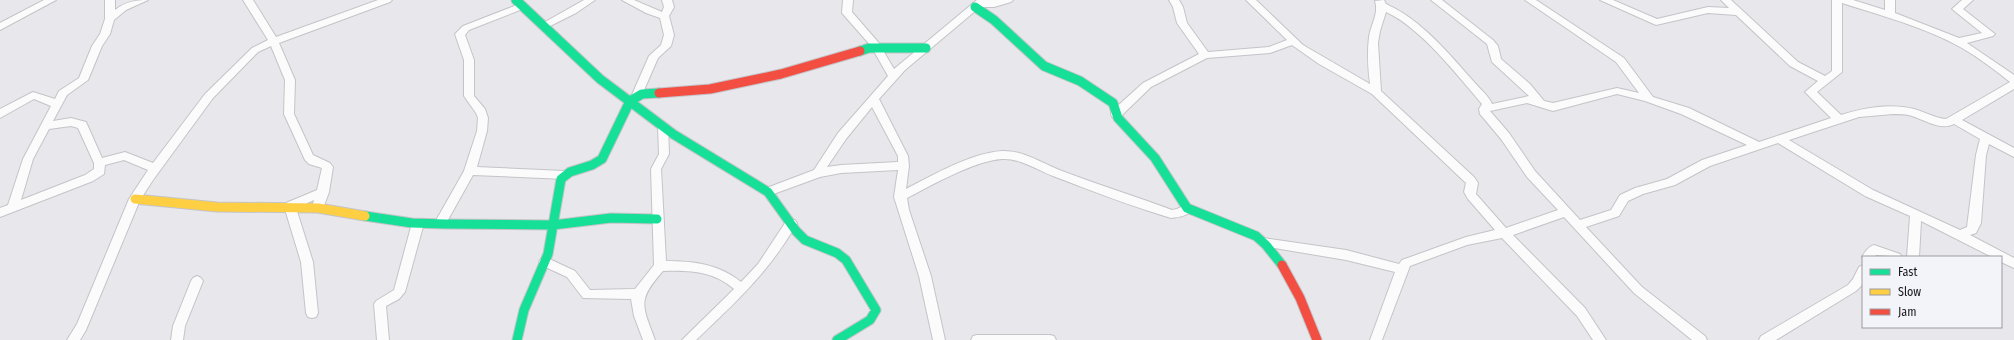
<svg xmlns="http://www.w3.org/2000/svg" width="2014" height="340" font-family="'Fira Sans Condensed',sans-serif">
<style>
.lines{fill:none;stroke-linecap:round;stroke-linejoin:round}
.street-casing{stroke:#c4c4c8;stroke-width:2}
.fast-casing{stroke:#c4c4c8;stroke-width:11}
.slow-casing{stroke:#c4c4c8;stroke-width:11}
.jam-casing{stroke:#c4c4c8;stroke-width:11}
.street{fill:#fbfbfc;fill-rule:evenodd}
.fast{stroke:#16e098;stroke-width:9}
.slow{stroke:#ffcf43;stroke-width:9}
.jam{stroke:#f24e42;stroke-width:9}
</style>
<rect width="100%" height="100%" fill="#e7e7ec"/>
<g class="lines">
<defs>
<path id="street" d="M44,0h12l-56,30v-7z
M105,0h10v10c10,-8 20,-10 33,-10l-22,10 -12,10 -4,14 -8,12 -14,34 -21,15 -14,26 18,-3 15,4 16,36 23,-6 28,11 52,-69 47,-46 16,-8 -25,-40h10l23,37 102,-37h14l-2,2 -111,41 16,37 -1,34 19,41 17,8 3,4 -4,25 -7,19h-8l-2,-3 2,-8 -18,8 17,54 5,51 -2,4 -4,1 -4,-1 -2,-4 -5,-51 -17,-56 2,-3 31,-13 5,-22 -13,-4 -4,-4 -21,-46 1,-34 -14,-34 -13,6 -45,46 -60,82 -13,20 -54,130 -6,10h-13l10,-16 52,-125 19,-29 -24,-10 -19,5 -1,9 -11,7 -93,36v-9l8,-3 15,-46 28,-53 -17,-7 -34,19v-9l33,-17 22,7 4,-8 20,-13 13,-32 8,-12 5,-15zM71,126l7,2 16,35v6l-9,6 -64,25 12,-41 16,-30z
M584,0h11l-19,13 -30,15 -3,1 -5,-3z
M622,0h12l28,12 2,-5 -2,-7h10l2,7 -5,9 5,19 -3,11 -13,12 -17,39 -5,3 -5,-3 18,-41 12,-11 3,-10 -4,-17 -14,-5z
M843,0h10l-1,12 26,30 16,27 83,-69h36l-2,2 -17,5h-14l-75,63 -26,29 29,57 1,10 -3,23c27,-14 65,-36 96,-38 21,-1 41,13 60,20 36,14 73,25 110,39l5,-1 10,-5 4,1 2,3c-5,8 -13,9 -22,10 -40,-12 -79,-27 -118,-42 -16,-6 -33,-18 -51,-17 -28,2 -70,26 -95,39l2,12 22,66 14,64h-12l-14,-64 -25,-79 4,-27 -57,3 -21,4 -52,19 -6,-4 2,-3 50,-19 24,-37 50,-57 -17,-30 -29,-33zM872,107l26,49v6l-57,3 -14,2 19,-28z
M1169,0h10l4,7 4,16 21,29 61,-5 18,-7 -41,-40h10l47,45 67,39c-2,-16 -3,-31 -1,-47 2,-13 10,-23 6,-36l9,-1 2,4c36,16 63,50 89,79 5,6 14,13 17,21l37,-8 -37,-34 -5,-18 -56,-44h11l51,40 5,6 3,13 29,25 14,17 9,2 64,-15 22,5 -23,-31 -91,-62h11l88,58 29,39 36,11 70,34 72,-24 -26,-26 13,-11 -28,-15 -54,-51 -28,-2 -52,12 -56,-25h13l44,19 51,-12 21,1 -8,-8h10l67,62 27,14 7,-5v-71h21l32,10v-10h10v13l64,25 23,-5 -30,-24 10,-9h11l-10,9 32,25 -2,2 -26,7 47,32v14l-52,31 52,28v9l-25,-13 -3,11 -5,68 -5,10 -6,2 44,23v10l-13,-6v-5h-9l-71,-36 -2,36h-12l3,-41 -45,-20 -87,-53 -68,23 -35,19 -32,9 -15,7 -9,15 -33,11 56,60 63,49 2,4h-15l-58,-47 -70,-76 -51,18 72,73 21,32h-13l-16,-24 -75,-78 -35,7 -57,21 -28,74h-12l25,-68 -49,-12 -83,-14 -4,-1 -2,-3 2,-3 4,-1 83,12 53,14 3,-4 64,-23 29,-7 -27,-31 -4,-7 2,-9 -94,-89 -53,-30 -27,-19 -22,8 -63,5 -56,29 -31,30h-8l-1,-3 1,-3 31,-28 56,-29 -22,-31 -4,-16zM1842,3c40,13 83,24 120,45 17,10 33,22 48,34l-64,37c-11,-1 -21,-7 -32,-10 -23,-6 -51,-1 -73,6l-24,-23 25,-20zM1386,12c34,15 71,63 96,92l-3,5 1,5 21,25 26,38 31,33 -52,18 -30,-34 2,-11 -4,-6 -93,-86 -3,-48 2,-12zM1617,94l28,7 36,13 66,31 -45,15 -35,19 -32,9 -15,7 -9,15 -31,10 -45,-49 -26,-38 -19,-22 37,-8 26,8zM1893,114c6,0 13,0 19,2 13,4 28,15 42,8l26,15 -4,16 -9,72 -7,3 -87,-40 -84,-50 70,-23z
M522,3l3,1 2,2 -2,2 -56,22 -4,5 9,25v36l11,13 3,9 -1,13 -10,36 88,4 6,4 -6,4 -92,-4 -29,52h-8l-2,-3 30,-53 13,-40 1,-13 -2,-5 -12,-17v-36l-9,-26 8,-8z
M663,122l5,4 1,28 -8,15 5,92c27,0 53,3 75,21l17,-18 29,-44h8l2,3c-27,48 -62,80 -101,117h-14l52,-51c-21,-18 -44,-19 -71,-18 -26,29 -21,34 -8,69h-12l-9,-24 -3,-17 -48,-1 -16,-21 -26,-12 -2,-3 2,-3 4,-2 30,14 15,19 45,-1 19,-24 -3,-96 8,-15 -1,-28z
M418,219l4,1 2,3 -19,69 -6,7 -13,7 3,34h-12l-3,-36 2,-3 18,-11 18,-67 2,-3z
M1874,245l26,9 2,3 -26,-2 -1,2h-12v2l-1,-2c3,-5 6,-10 12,-12z
M1863,265v19l-7,7 -80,49h-17l2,-4 87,-51 5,-6 6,-12z
M197,276l4,2 2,3 -18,45 -2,14h-12l2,-14 18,-45 2,-3z
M977,335h73l4,1 2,4h-85l2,-4z"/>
<path id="fast" d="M516,0l84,79 73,55 95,58 28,39 9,9 32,13 9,7 30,50 -6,10 -33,20
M975,7l19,13 50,46 36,15 33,22 5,15 37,40 32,50 69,28 10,9 16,20
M860,51l9,-3h57
M365,216l47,7 33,1 108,1 58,-7 46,1
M517,340l7,-30 24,-56 13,-75 9,-7 22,-7 10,-6 28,-58 12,-7 17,-1"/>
<path id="slow" d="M135,199l82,8 101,1 47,8"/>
<path id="jam" d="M659,93l51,-4 71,-15 79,-23
M1282,265l18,33 17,42"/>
</defs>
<use href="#street" class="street-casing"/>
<use href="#fast" class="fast-casing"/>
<use href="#slow" class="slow-casing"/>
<use href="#jam" class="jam-casing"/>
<use href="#street" class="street"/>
<use href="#fast" class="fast"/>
<use href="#slow" class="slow"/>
<use href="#jam" class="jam"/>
</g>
<rect x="1862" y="256" width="140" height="72" fill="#f3f4fa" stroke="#9b9ca0"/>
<rect x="1870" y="269" width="20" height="6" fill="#16e098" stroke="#9b9ca0"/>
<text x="1898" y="276" font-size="12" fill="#18181a">Fast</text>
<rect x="1870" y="289" width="20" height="6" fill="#ffcf43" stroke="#9b9ca0"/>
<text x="1898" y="296" font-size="12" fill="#18181a">Slow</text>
<rect x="1870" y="309" width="20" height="6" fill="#f24e42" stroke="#9b9ca0"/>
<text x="1898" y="316" font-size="12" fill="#18181a">Jam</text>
</svg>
